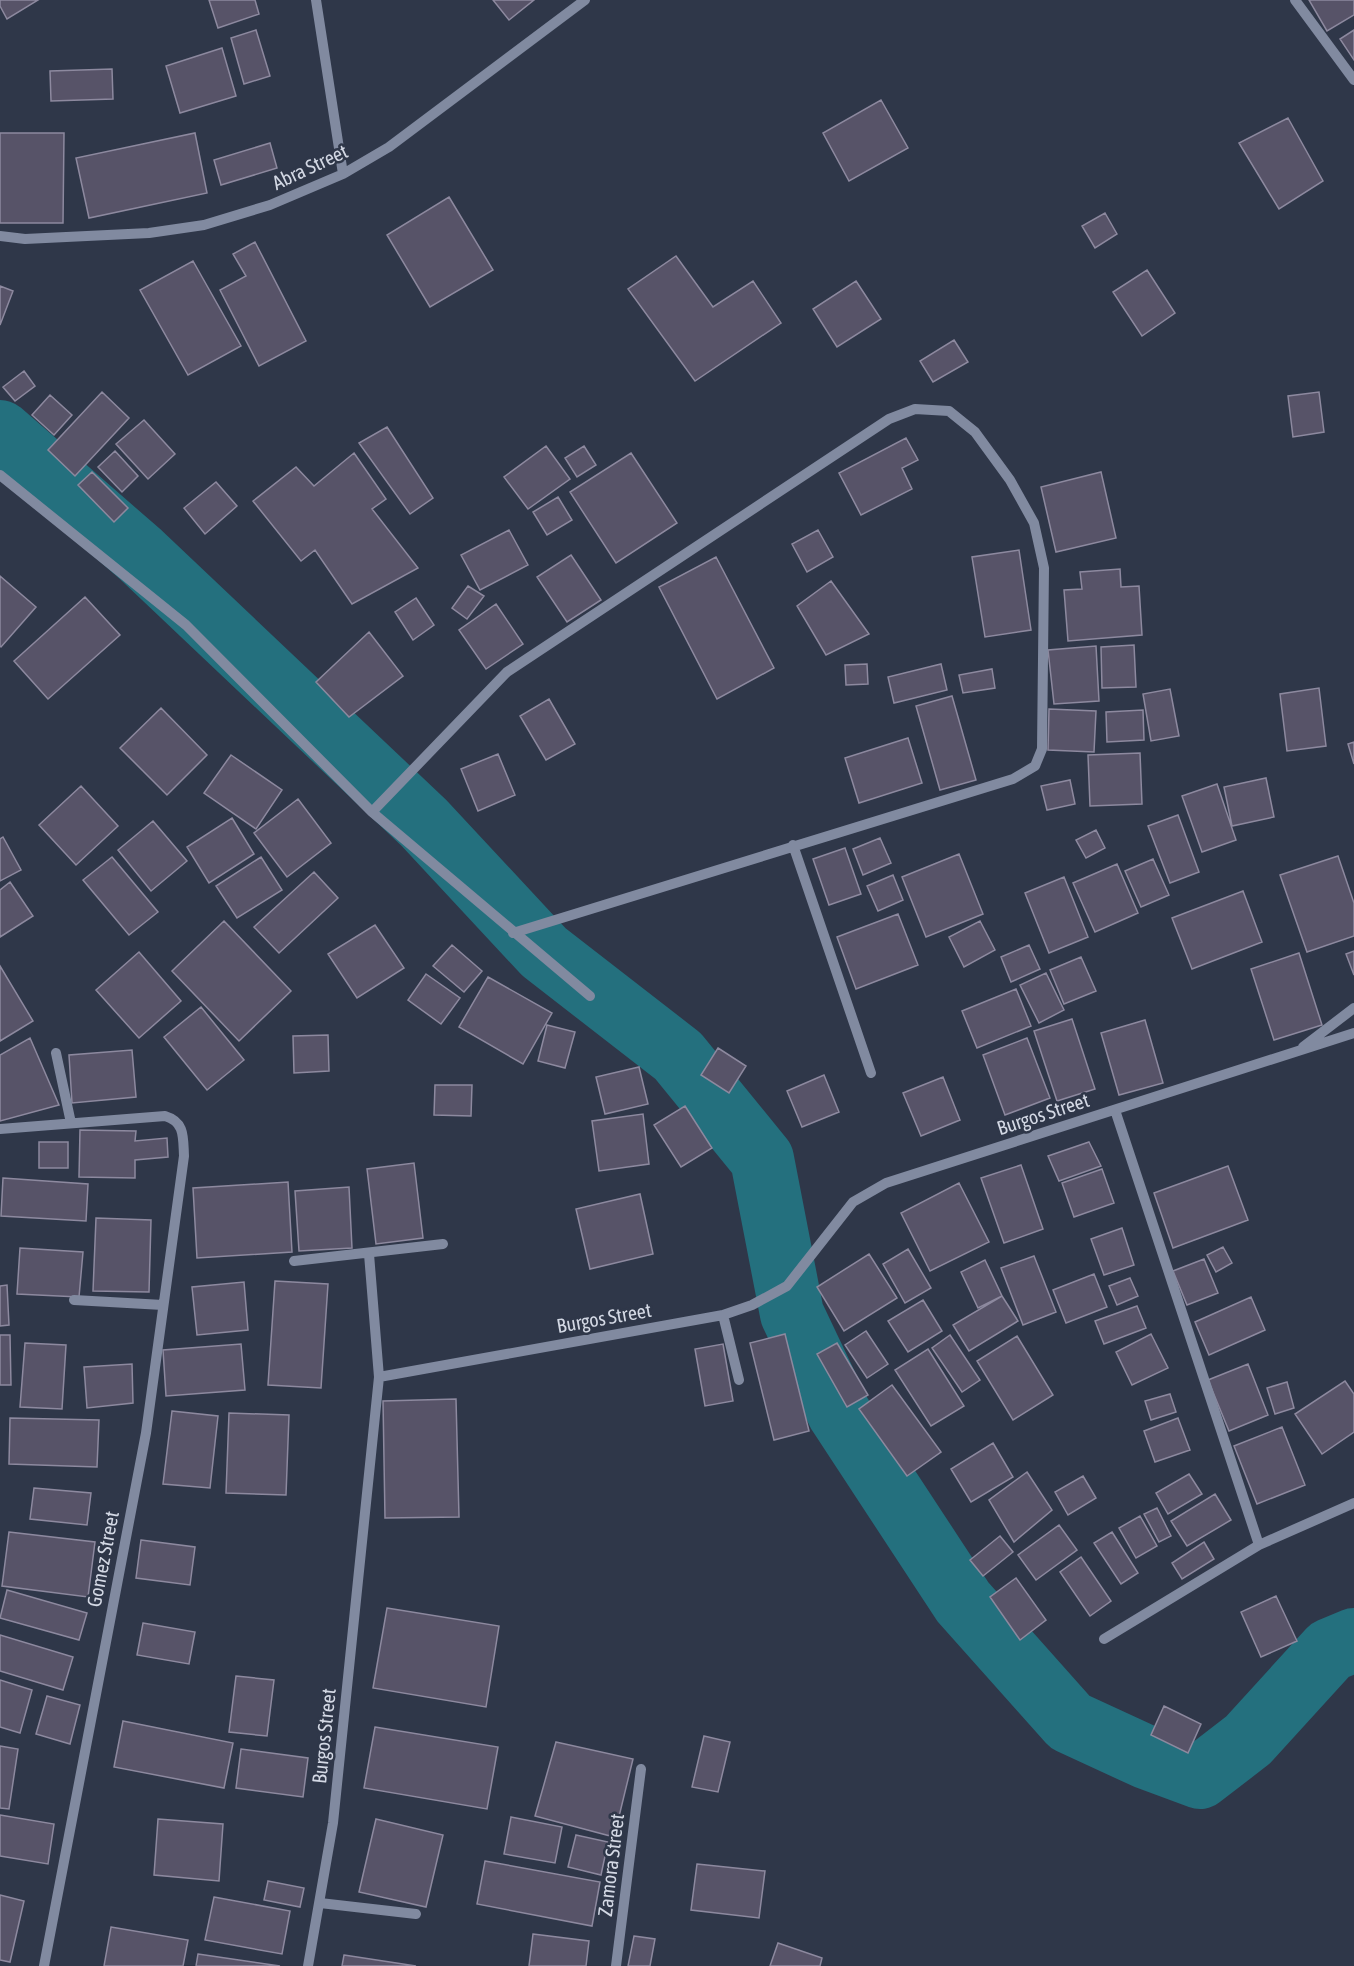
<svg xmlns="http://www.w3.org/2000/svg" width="1354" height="1966" font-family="'Asap Condensed',sans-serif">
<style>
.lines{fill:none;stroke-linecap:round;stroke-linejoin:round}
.river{stroke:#24707e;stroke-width:64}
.building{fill:#575368;stroke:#8d899f;stroke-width:1.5}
.minor{stroke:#818aa0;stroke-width:10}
.labels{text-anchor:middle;stroke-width:5;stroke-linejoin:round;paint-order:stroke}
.street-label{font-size:20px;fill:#d3d8e4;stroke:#2f3749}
</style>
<rect width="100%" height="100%" fill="#2f3749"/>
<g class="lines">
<path class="river" d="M0,432l140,122 284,269 120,129 134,104 84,103 30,155 47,99 124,189 107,120 76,35 54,20 48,-37 82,-90 24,-10"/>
</g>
<path class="building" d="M0,0h38l-31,19 -7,-13z
M209,0h46l4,14 -41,14z
M493,0h41l-25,20z
M1309,0h45v15l-27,16z
M256,30l14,46 -26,8 -13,-46z
M1354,30v30l-14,-21z
M222,48l14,48 -56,17 -14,-47z
M112,69l1,30 -62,2 -1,-30z
M881,100l27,48 -59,33 -26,-48z
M1288,118l35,63 -44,28 -40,-66z
M0,133h64l-1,90h-63z
M195,133l12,60 -118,25 -13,-60z
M270,143l7,25 -56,17 -7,-25z
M449,197l44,73 -63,37 -43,-72z
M1105,213l12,21 -22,14 -13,-22z
M255,242l51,99 -47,25 -39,-76 26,-14 -13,-22z
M676,256l37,51 40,-26 28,42 -86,58 -67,-92z
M193,261l48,85 -53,29 -48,-85z
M1147,270l28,43 -33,23 -29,-44z
M856,281l25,38 -44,28 -24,-38z
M0,286l13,5 -13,34z
M954,340l14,22 -35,20 -13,-21z
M24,371l11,15 -20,15 -12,-14z
M102,392l27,26 -54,58 -27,-26z
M1319,392l5,40 -31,5 -5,-41z
M50,395l22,20 -18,20 -22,-20z
M144,420l31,34 -27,25 -32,-35z
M387,427l46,71 -23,16 -51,-71z
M906,438l12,22 -16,8 10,21 -51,26 -22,-42z
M546,446l24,33 -42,30 -24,-32z
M584,446l12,19 -19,12 -12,-19z
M115,451l23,25 -16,16 -24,-25z
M354,453l32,46 -14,10 46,59 -66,36 -37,-54 -14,11 -48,-60 43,-34 18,19z
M631,453l46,70 -61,40 -46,-71z
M92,472l36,36 -14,14 -36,-37z
M1101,472l15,66 -60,14 -15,-65z
M216,482l21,24 -32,28 -21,-26z
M558,497l14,23 -25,15 -14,-23z
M509,530l19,35 -48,25 -19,-35z
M818,530l15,27 -26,15 -15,-28z
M1019,550l12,80 -46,7 -13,-80z
M571,555l30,45 -34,22 -30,-45z
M716,557l58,111 -57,31 -58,-112z
M1120,569l1,18 18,-1 3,49 -74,6 -4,-51 18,-1 -2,-17z
M0,576l36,31 -35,40 -1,-1z
M831,581l38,53 -43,21 -29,-49z
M468,586l16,10 -17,23 -15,-11z
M85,597l35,38 -72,64 -34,-38z
M416,598l18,27 -21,15 -18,-28z
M496,604l27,40 -37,25 -27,-39z
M369,632l34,44 -54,41 -33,-35z
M1134,645l2,42 -34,1 -1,-41z
M1096,646l3,55 -45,3 -6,-54z
M867,664l1,20 -22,1 -1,-20z
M941,664l6,26 -53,13 -6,-26z
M992,669l3,19 -32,5 -4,-18z
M1319,688l7,58 -39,5 -7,-57z
M1170,689l9,47 -28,5 -8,-47z
M952,696l24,84 -36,10 -24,-84z
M549,699l26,45 -29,16 -26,-44z
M161,708l46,47 -40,40 -47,-47z
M1049,709l47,2 -2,41 -46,-2z
M1143,710l1,30 -37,2 -1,-30z
M908,738l14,45 -63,20 -14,-45z
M1354,742v22l-6,-20z
M1140,753l2,51 -52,2 -2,-51z
M498,754l17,41 -37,16 -17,-42z
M231,755l51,35 -26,39 -52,-36z
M1266,778l8,39 -42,9 -8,-39z
M1070,780l5,24 -28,6 -6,-24z
M1217,784l19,56 -34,12 -20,-56z
M81,786l37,40 -42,39 -37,-40z
M298,799l33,44 -44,34 -33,-44z
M1178,815l21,57 -29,11 -22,-57z
M232,818l22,36 -45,29 -22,-36z
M153,821l34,40 -36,30 -33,-41z
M1096,830l9,18 -19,10 -10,-18z
M3,837l18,33 -21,11v-42z
M880,838l11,25 -28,12 -10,-26z
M845,848l16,46 -32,11 -16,-46z
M959,854l24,60 -57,23 -24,-60z
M1338,856l16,47v33l-47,16 -27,-77z
M112,857l46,55 -29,23 -46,-55z
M261,857l21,33 -45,28 -21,-32z
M1153,859l16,36 -28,12 -16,-36z
M1117,864l21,49 -43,19 -22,-49z
M314,872l24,26 -59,55 -25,-26z
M893,875l10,25 -25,11 -11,-25z
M1064,877l24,60 -39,16 -24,-60z
M10,882l23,34 -33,21v-47z
M1243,891l19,51 -70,27 -20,-51z
M898,914l20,51 -62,24 -19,-52z
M224,921l67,70 -52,50 -67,-70z
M980,921l15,29 -31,17 -15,-30z
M375,925l29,43 -47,30 -29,-44z
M452,945l30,26 -18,21 -31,-26z
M1029,945l11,24 -29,13 -10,-25z
M1354,951v24l-8,-21z
M139,952l42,49 -42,37 -43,-48z
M1299,953l23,72 -48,15 -23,-71z
M1081,957l15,34 -32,13 -14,-34z
M0,966l33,55 -33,20z
M1046,973l18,37 -25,13 -19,-38z
M426,974l34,24 -19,26 -33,-24z
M488,977l64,36 -29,51 -64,-37z
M1016,989l15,37 -54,22 -15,-37z
M201,1007l43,53 -37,30 -43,-53z
M1072,1019l23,70 -38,12 -23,-70z
M1145,1020l18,63 -44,12 -18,-62z
M547,1025l28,7 -10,36 -27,-7z
M328,1035l1,36 -35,2 -1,-37z
M30,1038l29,67 -59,16v-66z
M1027,1038l23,60 -45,17 -22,-60z
M718,1048l28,18 -17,27 -28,-18z
M132,1050l4,47 -64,6 -3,-48z
M639,1067l9,37 -43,10 -9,-37z
M824,1075l15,37 -37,15 -15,-36z
M943,1077l17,43 -39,16 -18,-43z
M435,1085h37l-1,31 -37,-1z
M685,1106l27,42 -31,19 -27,-42z
M643,1114l6,50 -50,7 -7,-50z
M80,1130l56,1 -1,10 32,-3 1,19 -33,3v18l-56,-1z
M39,1142h29v26h-29z
M1089,1142l12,24 -42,15 -11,-25z
M414,1163l9,75 -47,6 -9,-75z
M1021,1165l22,64 -39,14 -23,-65z
M1228,1166l20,54 -75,28 -19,-55z
M1102,1169l12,34 -40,14 -12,-34z
M3,1178l85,6 -2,37 -85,-5z
M288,1182l4,70 -95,6 -4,-70z
M959,1183l30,59 -59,29 -29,-58z
M349,1187l3,61 -53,3 -4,-60z
M640,1194l13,60 -63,15 -14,-60z
M96,1218l55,2 -2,72 -56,-1z
M1122,1228l12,37 -30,10 -13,-36z
M1223,1247l9,16 -16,9 -9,-17z
M20,1248l63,4 -4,45 -62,-3z
M908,1249l23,39 -26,15 -22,-39z
M869,1254l28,44 -53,33 -27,-44z
M1034,1256l22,56 -33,13 -22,-57z
M1204,1259l14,34 -31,12 -14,-34z
M985,1260l17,36 -24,12 -17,-36z
M1094,1274l13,33 -41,16 -13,-33z
M1130,1278l8,18 -21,9 -8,-19z
M275,1281l53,3 -7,104 -53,-3z
M244,1282l4,48 -51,5 -5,-48z
M7,1285l2,40 -9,1v-40z
M1002,1296l16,25 -49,30 -16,-26z
M1251,1297l14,33 -56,25 -14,-33z
M923,1300l19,31 -34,21 -20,-31z
M1137,1306l9,22 -42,16 -9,-23z
M866,1331l22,33 -21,14 -22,-33z
M785,1334l24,97 -35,9 -24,-97z
M1151,1334l17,34 -36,17 -16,-33z
M0,1335h10l1,50h-11z
M950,1335l30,45 -18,12 -30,-44z
M1017,1336l36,59 -40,25 -36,-59z
M25,1343l41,2 -4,64 -42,-2z
M837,1343l31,52 -21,12 -30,-53z
M241,1344l4,46 -79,6 -3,-46z
M723,1344l10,57 -28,5 -10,-57z
M928,1349l36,57 -33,20 -36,-56z
M132,1364l1,39 -46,5 -3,-41z
M1248,1364l20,51 -39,16 -21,-51z
M1345,1381l9,13v38l-32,22 -27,-40z
M1287,1382l7,26 -19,6 -8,-26z
M892,1385l49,67 -34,24 -48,-67z
M1170,1394l6,18 -25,8 -6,-19z
M456,1399l3,118 -74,1 -2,-117z
M172,1411l46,5 -8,72 -47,-4z
M229,1413l60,2 -3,80 -60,-2z
M10,1418l89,2 -2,47 -88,-3z
M1178,1418l12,32 -35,12 -11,-31z
M1282,1427l23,58 -48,19 -23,-58z
M993,1443l20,34 -42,25 -20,-33z
M1027,1472l25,38 -38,32 -25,-42z
M1189,1474l13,20 -34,20 -12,-21z
M1083,1476l13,22 -28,17 -13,-23z
M34,1488l57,5 -4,32 -57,-6z
M1215,1494l16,26 -44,26 -16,-25z
M1157,1508l14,28 -12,6 -15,-28z
M1140,1516l17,30 -21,12 -17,-30z
M1059,1525l18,25 -41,30 -18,-25z
M9,1532l86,10 -7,55 -86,-11z
M1112,1532l26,41 -17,11 -27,-41z
M1000,1536l13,16 -30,24 -13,-16z
M141,1540l54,7 -5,38 -54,-7z
M1204,1542l10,17 -32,20 -10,-16z
M1081,1557l30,44 -21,15 -30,-44z
M1016,1578l30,42 -26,20 -30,-43z
M7,1590l80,23 -8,27 -79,-22z
M1276,1596l21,45 -36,16 -20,-45z
M387,1608l112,18 -13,81 -113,-19z
M143,1623l52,9 -6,32 -52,-9z
M0,1635l73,22 -10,33 -63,-19z
M236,1676l38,4 -7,56 -38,-4z
M0,1680l32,10 -12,43 -20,-6z
M47,1696l33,9 -10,39 -34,-10z
M1164,1706l37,18 -13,29 -37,-18z
M123,1721l110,22 -9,45 -110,-21z
M375,1727l123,20 -11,62 -123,-21z
M704,1736l26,6 -12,50 -26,-5z
M556,1742l77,17 -19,78 -79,-21z
M0,1746l18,3 -9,60 -9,-1z
M241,1749l67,9 -5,39 -67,-9z
M0,1815l54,9 -6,40 -48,-8z
M511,1817l51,10 -7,36 -51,-9z
M158,1819l65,5 -4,57 -65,-6z
M376,1819l67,16 -17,72 -67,-15z
M576,1835l32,7 -7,33 -33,-8z
M485,1861l115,21 -8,44 -115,-22z
M697,1864l68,7 -6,47 -68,-8z
M268,1881l36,7 -4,19 -36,-7z
M0,1895l24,6 -14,61 -10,-2z
M214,1897l76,14 -8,43 -77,-14z
M111,1927l77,13 -5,26h-79z
M533,1934l56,7 -3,25h-57z
M634,1936l21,3 -5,27h-22z
M778,1943l44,15 -2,8h-50z
M198,1954l82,12h-84z
M344,1955l72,11h-74z"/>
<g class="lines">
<path class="minor" d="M316,0l27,174
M1295,0l59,80
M0,236l25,3 124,-6 55,-8 66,-20 73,-31 46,-27 196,-147
M0,475l186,150 186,187 218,184
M372,812l135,-140 382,-253 26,-10 34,2 26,21 35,48 24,43 10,45 -2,181 -7,17 -22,13 -500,154
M793,845l78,228
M1303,1047l51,-39
M56,1053l15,70
M1115,1110l144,435
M0,1129l165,-13c20,6 18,21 19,40l-38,277 -102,533
M369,1254l10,123
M294,1261l149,-17
M74,1300l89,5
M723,1315l16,65
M1104,1639l155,-94 95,-42
M320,1903l96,11
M308,1966l25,-143 46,-446 344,-62 29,-10 35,-19 66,-84 33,-19 468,-150
M616,1966l25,-197"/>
</g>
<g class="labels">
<g class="street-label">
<text transform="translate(310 167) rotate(-25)" y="7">Abra Street</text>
<text transform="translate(1043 1114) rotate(-18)" y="7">Burgos Street</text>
<text transform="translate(604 1318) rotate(-10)" y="7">Burgos Street</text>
<text transform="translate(103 1559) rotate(-79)" y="7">Gomez Street</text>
<text transform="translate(324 1736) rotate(-84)" y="7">Burgos Street</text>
<text transform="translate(611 1865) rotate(-83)" y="7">Zamora Street</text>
</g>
</g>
</svg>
